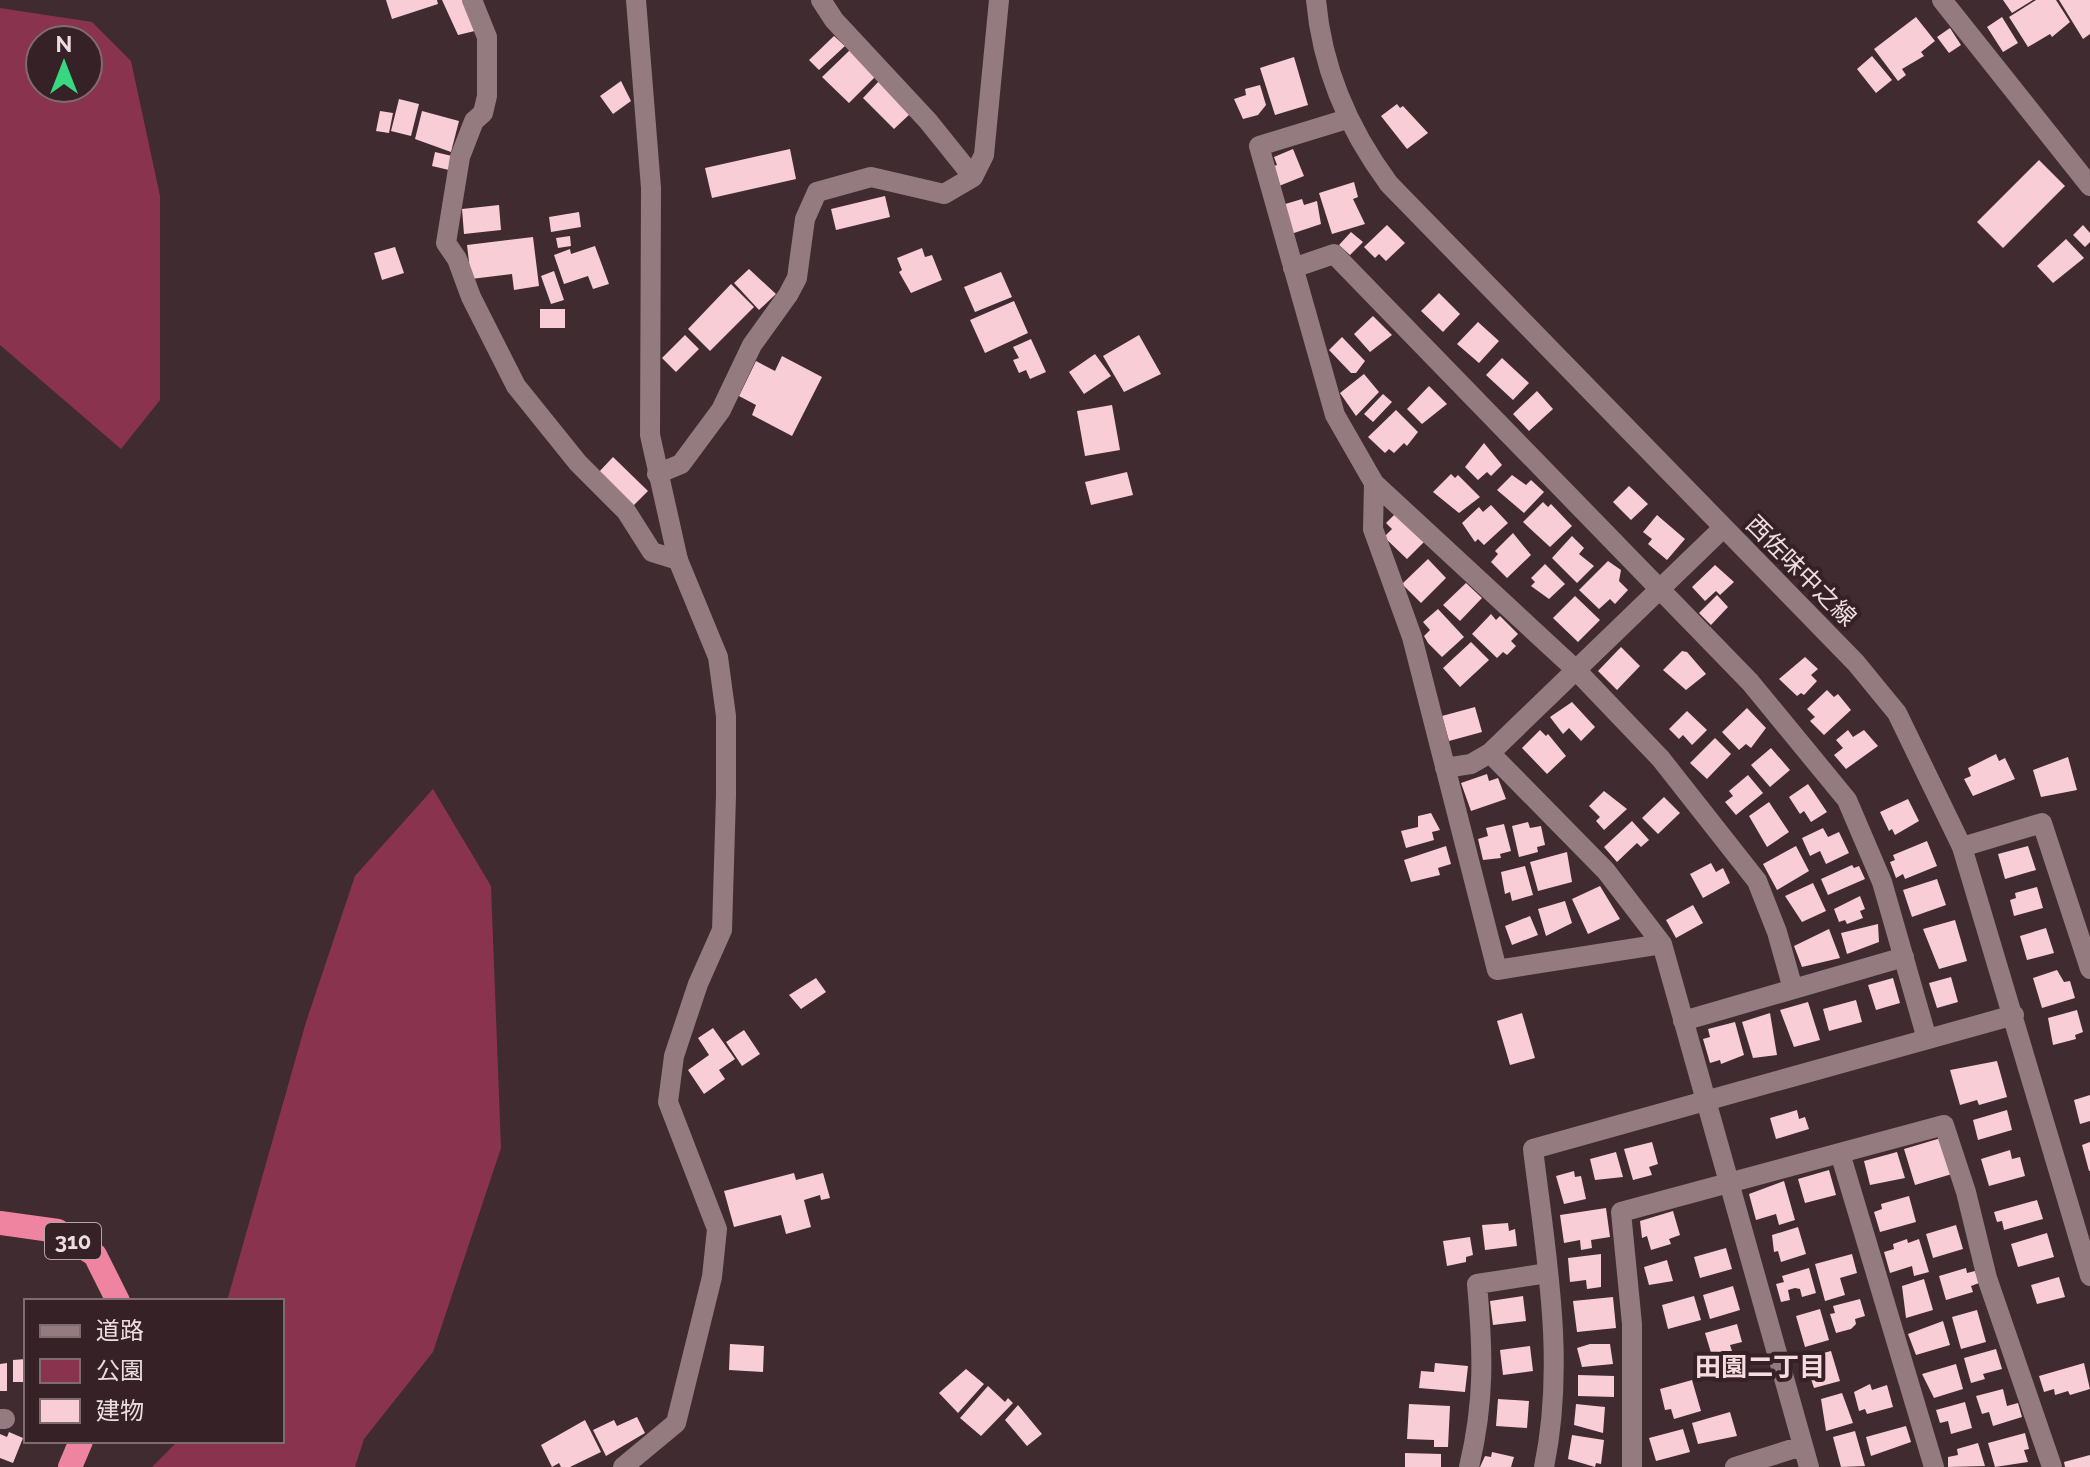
<svg xmlns="http://www.w3.org/2000/svg" width="2090" height="1467" font-family="Raleway,'Noto Sans JP',sans-serif">
<style>
.green{fill:#8a334e;fill-rule:evenodd}
.building{fill:#f8cdd6}
.lines{fill:none;stroke-linecap:round;stroke-linejoin:round}
.street{stroke:#937b80;stroke-width:20}
.secondary{stroke:#937b80;stroke-width:20}
.highway{stroke:#ef84a0;stroke-width:24}
.labels{text-anchor:middle;stroke-width:8;stroke-linejoin:round;paint-order:stroke}
.shield{fill:#352126;stroke:#b4a5a8;stroke-width:2}
.shield-label{font-size:22px;font-weight:bold;fill:#ebdde0}
.street-label{font-size:24px;fill:#ebdde0;stroke:#352126}
.neighbourhood-label{font-size:26px;font-weight:bold;fill:#f6dbe0;stroke:#352126}
</style>
<rect width="100%" height="100%" fill="#3f2b30"/>
<path class="green" d="M0,8l92,14 39,39 29,135v204l-39,49 -121,-104zM40,40h48v48h-48z
M433,789l58,97 10,262 -68,204 -69,87 -9,28h-203l26,-26h104v-140h-55l79,-279 49,-146z"/>
<path class="building" d="M386,0h51l1,4 -46,15z
M442,0h25l12,30 -21,5z
M2003,0h30l-21,13z
M2036,0h20l14,22 -18,15 -2,-3 -22,13 -19,-30z
M2059,0h31v34l-7,5z
M1916,17l19,24 -14,11 3,4 -22,13 4,6 -8,6 -24,-32z
M2002,17l16,26 -15,9 -16,-25z
M1950,28l11,17 -12,8 -12,-16z
M834,36l11,10 -26,24 -10,-10z
M851,49l26,26 -28,28 -27,-26z
M1872,56l20,24 -16,13 -19,-24z
M1294,57l14,48 -33,10 -15,-47z
M621,81l10,20 -18,13 -13,-18z
M879,81l32,32 -17,16 -31,-31z
M1260,85l6,20 -8,10 -15,4 -9,-20 12,-4 -1,-6z
M399,99l20,5 -8,32 -20,-5z
M1397,104l3,4 3,-2 25,27 -21,16 -26,-33z
M380,111l13,2 -4,20 -13,-2z
M422,111l37,10 -8,31 -36,-13z
M790,149l6,30 -84,19 -7,-30z
M1293,149l11,27 -25,10 -8,-19 6,-2 -3,-8z
M435,152l17,4 -3,14 -17,-4z
M2039,160l26,26 -62,62 -26,-26z
M1354,182l4,15 -5,2 12,25 -33,10 -13,-41z
M885,196l5,21 -54,13 -5,-21z
M1302,199l2,6 13,-4 4,23 -30,10 -9,-29z
M499,205l2,25 -37,4 -2,-25z
M579,212l2,15 -30,5 -2,-15z
M1387,225l18,18 -19,18 -7,-7 -4,4 -11,-11z
M2083,225l7,8v9l-5,5 -12,-12z
M1351,232l12,10 -13,13 -11,-10z
M570,236l1,10 -13,2 -2,-10z
M533,237l6,49 -25,4 -2,-16 -41,5 -4,-34z
M2066,239l18,19 -31,25 -16,-17z
M595,246l14,38 -16,5 -5,-13 -24,8 -10,-29 16,-6 1,5z
M395,247l9,26 -22,7 -8,-27z
M922,248l3,9 7,-2 10,25 -31,13 -12,-21 3,-2 -5,-12z
M749,269l27,25 -17,16 -25,-27z
M554,271l10,29 -13,4 -10,-28z
M1001,272l11,25 -37,15 -11,-25z
M731,284l23,23 -44,44 -22,-22z
M1439,293l21,21 -17,18 -22,-21z
M1014,301l14,32 -43,20 -15,-33z
M540,309h25v19h-25z
M1373,316l19,19 -22,17 -16,-18z
M1478,322l21,19 -20,22 -22,-19z
M685,335l14,14 -23,23 -14,-14z
M1139,335l22,39 -37,18 -21,-36z
M1342,337l23,24 -9,12h-5l-22,-23z
M1031,339l15,33 -16,7 -4,-9 -7,3 -6,-13 6,-2 -6,-11z
M1095,354l16,22 -27,18 -15,-22z
M782,356l40,21 -30,59 -40,-21 4,-10 -17,-9 17,-35 19,10z
M1502,358l27,25 -16,17 -27,-25z
M1364,374l15,18 -23,24 -16,-23z
M1429,386l18,18 -25,20 -15,-15z
M1537,391l16,18 -24,22 -16,-17z
M1383,394l9,8 -19,20 -9,-8z
M1112,405l8,45 -35,6 -8,-45z
M1396,410l22,22 -11,14 -3,-3 -10,10 -5,-4 -4,4 -17,-16z
M1484,443l18,22 -11,11 -4,-4 -9,8 -13,-13z
M613,457l35,34 -17,17 -34,-34z
M1127,472l6,23 -42,10 -6,-23z
M1451,474l4,4 3,-3 22,22 -21,16 -26,-21z
M1512,475l14,10 5,-5 13,12 -20,21 -27,-23z
M1629,486l19,18 -17,16 -18,-18z
M1543,502l5,5 3,-3 21,22 -22,21 -27,-25z
M1491,505l17,18 -24,22 -6,-6 -3,3 -13,-19 17,-16 4,5z
M1398,511l28,29 -19,19 -23,-22 8,-8 -6,-6z
M1657,515l28,24 -18,21 -19,-16 4,-5 -9,-7z
M1513,533l18,22 -24,23 -16,-16 7,-8 -3,-3z
M1572,536l12,12 -5,6 15,12 -17,17 -25,-25z
M1428,559l18,19 -25,25 -19,-19z
M1608,561l13,9 -2,11 9,9 -13,14 -5,-5 -11,10 -20,-19z
M1545,564l20,20 -16,15 -18,-13 4,-4 -4,-4z
M1715,565l19,17 -14,13 -4,-4 -11,10 -13,-14z
M1466,583l16,15 -22,23 -17,-16z
M1717,595l11,12 -17,18 -12,-12z
M1575,596l25,24 -22,22 -25,-24z
M1438,609l26,28 -22,20 -14,-14 -4,-7 6,-6 -7,-8z
M1491,614l5,6 4,-4 18,18 -7,7 5,5 -9,9 -4,-3 -6,6 -25,-24z
M1471,642l18,18 -29,27 -17,-19z
M1621,647l19,19 -23,24 -19,-19z
M1682,651l5,1 19,22 -20,16 -23,-20z
M1805,657l13,12 -7,6 6,6 -13,14 -3,-2 -4,3 -18,-17z
M1827,690l7,7 4,-3 13,16 -27,25 -14,-14 5,-4 -8,-8z
M1572,702l23,25 -14,14 -12,-13 -6,6 -13,-17z
M1475,707l7,25 -33,9 -7,-25z
M1747,708l19,20 -15,20 -5,-4 -7,6 -17,-18z
M1687,711l20,19 -15,15 -9,-10 -4,4 -10,-10z
M1540,730l6,6 2,-2 18,22 -19,18 -25,-26z
M1848,730l5,7 11,-7 14,16 -32,23 -12,-14 9,-7 -7,-8z
M1715,738l16,16 -24,25 -17,-16z
M1771,748l19,22 -20,17 -19,-22z
M1996,754l3,7 6,-3 10,21 -42,17 -9,-17 7,-3 -3,-8z
M2068,757l9,33 -36,7 -8,-27z
M1487,774l2,7 9,-3 8,21 -35,12 -10,-28z
M1748,775l15,18 -27,22 -11,-13 8,-6 -4,-5z
M1808,784l19,28 -16,10 -7,-11 -4,3 -11,-17z
M1604,791l23,18 -23,21 -8,-9 4,-4 -11,-11z
M1664,797l16,16 -22,21 -16,-16z
M1908,799l11,22 -24,14 -3,-6 -3,2 -9,-19z
M1769,802l20,30 -22,15 -18,-31z
M1431,813l9,17 -8,2 2,8 -28,8 -5,-17 17,-4v-11z
M1632,821l17,19 -8,7 -4,-4 -20,19 -13,-15z
M1528,822l2,6 11,-2 4,19 -8,2 1,5 -19,5 -7,-31z
M1504,824l7,27 -11,3 1,4 -18,2 -5,-21 10,-3 -2,-8z
M1823,828l5,9 11,-5 10,21 -23,11 -6,-13 -10,5 -8,-18z
M1927,841l10,25 -32,13 -2,-5 -7,4 -6,-16 5,-2 -2,-5z
M1446,846l5,18 -13,4 2,7 -29,7 -7,-22z
M1796,846l13,25 -32,19 -14,-26z
M2028,846l8,24 -31,9 -7,-25z
M1567,852l5,30 -34,9 -8,-29z
M1711,863l5,9 7,-4 7,15 -27,15 -13,-24z
M1852,865l2,3 5,-2 6,13 -37,16 -7,-16z
M1525,866l8,29 -21,6 -2,-9 -5,2 -4,-22z
M1937,879l9,26 -34,12 -9,-27z
M1813,883l13,28 -24,11 -17,-26z
M1600,886l20,33 -32,15 -16,-35z
M2037,887l6,21 -29,8 -4,-16 6,-2 -1,-5z
M1860,896l5,13 -5,2 3,7 -16,6 -2,-4 -6,2 -5,-13z
M1565,901l7,22 -26,13 -8,-27z
M1693,905l10,18 -27,15 -10,-18z
M1530,916l8,19 -26,10 -7,-19z
M1955,920l12,41 -28,8 -16,-40z
M1878,924l1,18 -32,12 -6,-21z
M2046,928l8,25 -27,7 -7,-24z
M1829,929l11,29 -38,9 -8,-21z
M2057,970l7,12 6,-1 5,17 -33,10 -9,-30z
M1951,977l7,25 -21,6 -8,-25z
M816,978l10,14 -25,17 -12,-14z
M1893,978l7,25 -24,7 -8,-25z
M1856,1000l6,22 -33,9 -6,-22z
M1808,1002l12,38 -26,7 -14,-37z
M2077,1010l6,22 -8,3 1,4 -23,6 -5,-27z
M1522,1013l13,45 -25,7 -13,-44z
M1770,1013l7,42 -24,3 -11,-36z
M1735,1022l9,33 -23,9 -1,-4 -10,3 -7,-24 7,-2 -2,-8z
M713,1028l22,31 -16,11 6,9 -21,15 -16,-24 21,-15 -11,-17z
M744,1030l16,24 -18,12 -16,-24z
M1997,1061l10,36 -28,8 -2,-5 -17,5 -10,-35z
M2090,1095v26l-10,3 -6,-24z
M1797,1110l2,9 6,-2 4,12 -33,10 -6,-21z
M2007,1110l5,20 -34,10 -5,-20z
M1941,1138l11,36 -37,11 -11,-36z
M1652,1142l6,22 -9,3 3,8 -19,5 -9,-31z
M2090,1142v29h-1l-7,-26z
M2010,1150l2,9 8,-2 5,19 -36,10 -8,-27z
M1616,1152l7,25 -28,3 -5,-21z
M1897,1152l8,26 -35,7 -6,-24z
M1829,1170l7,25 -31,8 -7,-24z
M1574,1171l1,6 6,-1 5,23 -22,5 -8,-28z
M794,1173l2,7 27,-7 7,25 -9,2 -1,-5 -16,5 7,27 -25,7 -5,-19 -47,12 -10,-36z
M1784,1181l11,39 -16,5 -3,-11 -20,6 -7,-26z
M1909,1196l7,26 -36,10 -6,-20 8,-3 -1,-5z
M2037,1200l6,19 -39,11 -2,-9 -5,1 -3,-10z
M1606,1208l4,29 -19,3 1,8 -11,2 -1,-10 -16,3 -4,-28z
M1673,1211l7,24 -11,4 2,5 -20,6 -4,-14 -5,2 -2,-17z
M1508,1223l1,8 6,-2 2,17 -32,4 -3,-25z
M1956,1225l7,24 -30,9 -7,-24z
M1798,1227l8,27 -25,8 -3,-11 -4,1 -2,-17z
M2047,1233l7,24 -36,10 -7,-23z
M1470,1237l3,18 -7,2v5l-19,4 -4,-25z
M1907,1239l1,4 11,-4 10,33 -15,4 -2,-10 -22,7 -6,-21 10,-3 -1,-5z
M1726,1248l6,21 -32,9 -6,-21z
M1601,1254v33l-14,2 -1,-9 -16,2 -2,-24z
M1852,1254l5,19 -17,5 5,17 -20,6 -10,-37z
M1667,1260l6,21 -24,4 -5,-18z
M1809,1268l7,25 -14,4 -2,-8 -5,-1 -7,2 2,10 -9,2 -5,-18 8,-2 -2,-6z
M1966,1268l1,5 8,-2 4,12 -8,3 2,6 -27,8 -7,-24z
M2059,1277l6,20 -28,7 -6,-19z
M1924,1279l9,31 -27,8 -4,-32z
M1733,1286l7,24 -30,9 -7,-24z
M1523,1296l3,25 -33,4 -3,-24z
M1694,1296l7,24 -33,9 -6,-24z
M1613,1297l3,31 -39,4 -4,-31z
M1860,1299l5,17 -10,3 1,5 -5,5 -15,4 -6,-19 5,-1 -2,-7z
M1820,1309l9,31 -24,7 -9,-31z
M1977,1310l9,32 -25,7 -9,-32z
M1943,1321l7,24 -34,10 -8,-21z
M1737,1324l5,18 -12,3 2,6 -20,5 -7,-23z
M730,1344l34,2 -1,26 -34,-2z
M1590,1344h20l3,20 -31,3 -5,-19z
M1530,1346l3,25 -30,4 -3,-25z
M1996,1349l6,20 -19,5 2,5 -14,4 -7,-25z
M1831,1351l9,30 -26,7 -7,-21 4,-1 -2,-9z
M26,1359v23h-13v-22z
M7,1363v28h-7v-27z
M1435,1363l33,3 -3,26 -46,-4 2,-17 13,1z
M2084,1363l6,26 -20,6 -2,-4 -13,4 -1,-6 -10,3 -5,-16z
M1956,1364l7,25 -29,9 -12,-24z
M966,1369l18,15 -26,29 -19,-20z
M1578,1375l36,1v21l-36,-1z
M1692,1380l9,31 -27,8 -3,-10 -6,1 -5,-21z
M1870,1384l2,6 15,-5 6,22 -26,7 -2,-5 -6,2 -5,-19z
M988,1386l17,16 3,-4 5,5 -32,33 -21,-18z
M2003,1389l4,17 11,-3 4,14 -29,9 -4,-14 -7,2 -6,-18z
M1842,1393l11,30 -27,8 -5,-32z
M1498,1399l31,2 -2,27 -31,-2z
M1965,1402l7,26 -21,6 -3,-13 -8,2 -4,-13z
M1409,1404l41,2 -2,41h-14v-7l-27,-1z
M1576,1404l29,3 -2,26 -29,-8z
M1018,1405l24,29 -15,12 -22,-26z
M1730,1412l7,24 -39,8 -6,-21z
M637,1417l8,16 -39,23 -13,-26 21,-10 3,6z
M585,1420l16,32 -31,15h-9l-2,-4 -7,4 -11,-22z
M1906,1426l5,16 -40,14 -5,-19z
M1683,1429l7,23 -34,9 -7,-23z
M1855,1431l10,35 -24,1 -8,-30z
M9,1432l14,6 -10,25 -13,-5v-24l7,3z
M2025,1433l4,16 -5,1 4,12 -33,5 -7,-24z
M1572,1435l32,5 -3,24 -5,-1 -1,4 -27,-8z
M1978,1443l7,23 -37,1v-10l10,-2 -1,-6z
M1492,1452l22,5 -3,10h-31l5,-11 6,1z
M1405,1453l36,1v13h-36z
M2090,1455v12h-25l-1,-5z"/>
<g class="lines">
<path class="street" d="M472,0l15,37v59l-4,17 -9,8 -14,36 -14,86 11,16 14,38 45,89 62,77 48,48 26,41 26,8
M821,0l13,20 94,101 45,56
M1942,0l148,186
M1347,119l-88,27 76,269 39,68 202,187 85,89 96,122 20,51 16,57
M1293,268l41,-14 416,428 97,118 35,82 45,157
M657,474l24,-10 40,-54 31,-65 36,-50 9,-17 8,-59 12,-27 54,-15 73,17 29,-17 11,-22 15,-155
M1374,483l-1,46 39,108 85,333 165,-26
M1490,753l116,118 56,73 147,523
M1445,768l26,-4 19,-11 232,-224
M1962,847l80,-24 48,146
M1683,1021l221,-64
M1840,1153l94,314
M0,1419h5
M1469,1467c16,-67 14,-116 8,-183l71,-11
M1632,1467v-143l-11,-112 323,-87 22,67 21,86 65,189
M1735,1467l67,-21"/>
<path class="secondary" d="M1316,0c6,69 33,130 73,184l467,479 41,50 65,134 128,429
M623,1467l53,-44 36,-146 5,-48 -49,-127 6,-46 24,-72 24,-54 4,-134v-80l-8,-59 -40,-97 -28,-125 1,-247 -15,-188
M1544,1467c22,-106 2,-211 -11,-318l481,-134"/>
<path class="highway" d="M0,1223l58,8 37,24 23,46
M70,1467l11,-26"/>
</g>
<g class="labels">
<rect class="shield" x="45" y="1223" width="56" height="36" rx="6"/>
<g class="shield-label">
<text x="73" y="1249">310</text>
</g>
<g class="street-label">
<text transform="translate(1801 571) rotate(45)" y="8">西佐味中之線</text>
</g>
<g class="neighbourhood-label">
<text x="1760" y="1376">田園二丁目</text>
</g>
</g>
<rect x="24" y="1299" width="260" height="144" fill="#352126" stroke="#7e6c70" stroke-width="2"/>
<rect x="40" y="1325" width="40" height="12" fill="#937b80" stroke="#7e6c70" stroke-width="2"/>
<text x="96" y="1339" font-size="24" fill="#ebdde0">道路</text>
<rect x="40" y="1359" width="40" height="24" fill="#8a334e" stroke="#7e6c70" stroke-width="2"/>
<text x="96" y="1379" font-size="24" fill="#ebdde0">公園</text>
<rect x="40" y="1399" width="40" height="24" fill="#f8cdd6" stroke="#7e6c70" stroke-width="2"/>
<text x="96" y="1419" font-size="24" fill="#ebdde0">建物</text>
<g transform="translate(64 64)"><circle r="38" fill="#352126" stroke="#7e6c70" stroke-width="2"/>
<path d="M0-6L14 30L0 20L-14 30Z" fill="#37d880"/>
<text y="-12" font-size="22" font-weight="bold" text-anchor="middle" fill="#ebdde0">N</text>
</g>
</svg>
